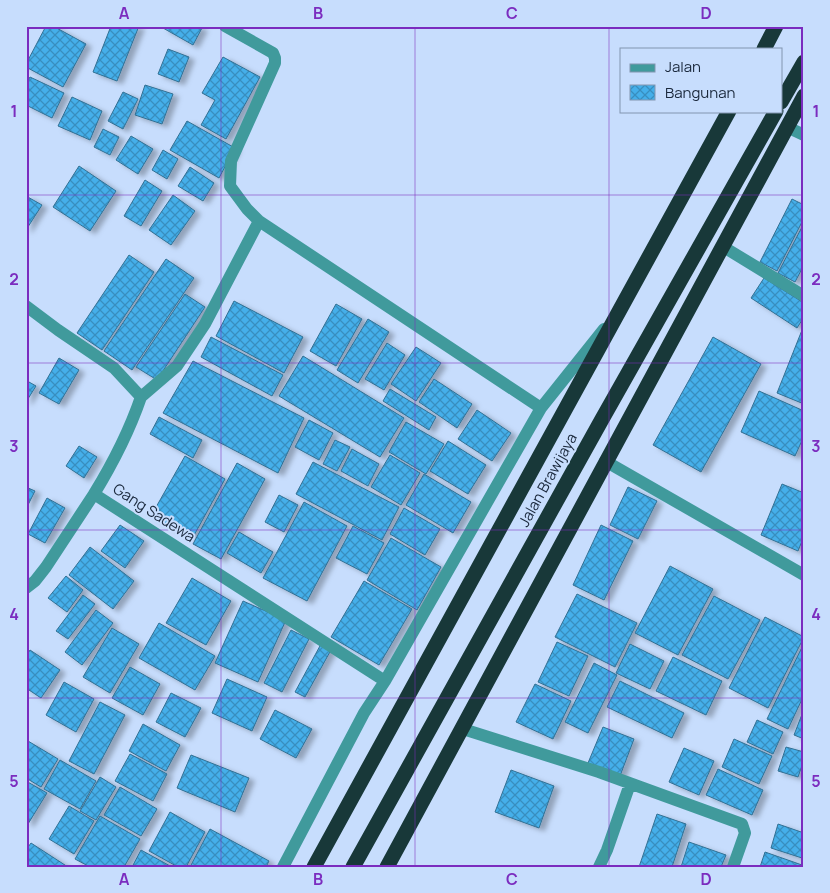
<svg xmlns="http://www.w3.org/2000/svg" width="830" height="893" font-family="Manrope,sans-serif">
<style>
.building{fill:url(#building-cross-hatch);stroke:#327093;filter:url(#shadow)}
.lines{fill:none;stroke-linecap:round;stroke-linejoin:round}
.minor{stroke:#409a9c;stroke-width:12}
.highway{stroke:#183839;stroke-width:15}
.grid{fill:none;stroke:#7b2cbf;stroke-width:1;stroke-opacity:0.55}
.labels{text-anchor:middle;stroke-width:4;stroke-linejoin:round;paint-order:stroke}
.street-label{font-size:15px;fill:#1a283c;stroke:#c7ddfd}
.neatline{fill:none;stroke:#7b2cbf;stroke-width:2}
.grid-label{font-size:16px;text-anchor:middle;font-weight:bold;fill:#7b2cbf}
</style>
<defs>
<pattern id="building-cross-hatch" width="8" height="8" patternUnits="userSpaceOnUse" patternTransform="scale(1.25)"><rect width="8" height="8" fill="#44afea"/><path d="M0 0l8 8M0 8l8-8" fill="none" stroke="#388ebf"/></pattern>
<filter id="shadow"><feDropShadow dx="5.5" dy="3" stdDeviation="2.5" flood-color="#0004"/></filter>
</defs>
<rect width="100%" height="100%" fill="#c7ddfd"/>
<path class="building" d="M46,26h7l33,18 -23,43 -37,-20v-3z
M111,26h28l-22,55 -24,-9z
M164,26h34l4,2 -9,17 -30,-17z
M168,49l21,8 -10,25 -21,-8z
M223,57l37,20 -34,62 -25,-14 14,-25 -13,-7z
M30,77l34,16 -12,25 -26,-13v-22z
M145,85l28,9 -11,30 -27,-9z
M123,92l15,7 -15,30 -15,-8z
M72,97l30,14 -12,29 -32,-14z
M187,121l48,27 -16,30 -49,-28z
M103,129l16,8 -9,18 -16,-8z
M131,136l22,13 -15,25 -22,-14z
M163,150l15,9 -11,20 -15,-9z
M79,166l37,25 -26,40 -37,-24z
M190,167l24,16 -11,18 -25,-15z
M145,180l17,11 -21,35 -17,-10z
M173,195l22,16 -24,34 -22,-15z
M26,196l16,9 -16,25z
M792,199l12,6v13l-27,53 -17,-9z
M804,223v42l-9,17 -17,-9z
M129,255l25,17 -52,78 -25,-17z
M166,259l28,19 -62,92 -28,-19z
M764,278l40,25v14l-7,11 -46,-30z
M185,294l20,13 -48,73 -21,-13z
M234,301l69,36 -19,36 -68,-37z
M336,304l26,15 -26,47 -26,-15z
M368,319l21,13 -31,51 -21,-13z
M804,325v79l-27,-11z
M211,337l72,38 -11,21 -71,-39z
M713,337l48,27 -60,108 -48,-27z
M387,343l18,12 -21,35 -19,-11z
M416,347l25,16 -25,38 -25,-17z
M303,356l101,62 -24,39 -101,-61z
M59,358l20,12 -20,34 -20,-11z
M193,361l111,57 -26,55 -115,-60z
M434,379l38,25 -15,24 -38,-26z
M29,382l7,4 -10,16v-16z
M390,389l46,28 -7,13 -46,-29z
M759,391l45,20v25l-9,20 -54,-24z
M477,410l34,23 -19,28 -34,-22z
M159,417l43,23 -9,18 -43,-24z
M309,420l24,13 -14,27 -24,-13z
M406,422l38,22 -18,30 -37,-22z
M335,440l15,7 -13,24 -14,-7z
M448,441l38,24 -18,29 -38,-23z
M79,446l18,11 -13,21 -18,-12z
M352,449l27,15 -11,22 -27,-15z
M390,455l30,18 -19,32 -30,-18z
M185,456l40,23 -33,60 -41,-23z
M313,462l86,45 -17,33 -86,-46z
M237,463l28,16 -44,80 -28,-15z
M424,474l47,28 -18,31 -47,-28z
M782,484l22,9v43l-6,15 -37,-16z
M26,487l9,4 -9,18z
M628,487l29,14 -19,38 -28,-14z
M279,495l19,10 -14,27 -19,-10z
M47,498l18,10 -20,35 -17,-9z
M304,502l43,24 -40,75 -44,-23z
M404,508l36,21 -15,26 -35,-21z
M120,525l24,16 -19,27 -24,-17z
M601,525l32,16 -29,59 -31,-15z
M353,526l31,17 -17,31 -31,-16z
M239,532l34,20 -12,21 -34,-20z
M391,538l50,29 -24,43 -50,-30z
M90,547l44,34 -21,28 -44,-34z
M670,566l43,23 -35,66 -43,-22z
M66,576l17,14 -16,22 -19,-14z
M192,578l39,23 -25,44 -40,-22z
M364,581l48,28 -33,56 -48,-28z
M577,594l60,29 -22,44 -60,-30z
M83,595l12,9 -27,35 -12,-8z
M714,596l46,24 -32,59 -46,-24z
M243,601l43,19 -28,62 -43,-19z
M96,610l17,13 -31,42 -17,-13z
M765,617l39,20 -36,71 -39,-20z
M159,623l56,33 -20,34 -56,-32z
M112,628l27,16 -29,49 -27,-16z
M291,630l18,9 -27,53 -18,-9z
M557,642l31,14 -19,40 -31,-14z
M804,643v52l-16,34 -21,-10z
M321,644l10,6 -26,47 -10,-5z
M630,644l34,17 -14,28 -34,-16z
M30,650l30,20 -19,28 -15,-10v-32z
M673,657l49,24 -16,34 -50,-24z
M594,663l23,12 -29,58 -23,-11z
M130,667l30,17 -17,31 -31,-17z
M227,679l40,18 -15,34 -40,-18z
M620,681l64,32 -12,25 -65,-31z
M64,682l30,17 -18,33 -30,-17z
M535,684l36,17 -18,38 -37,-17z
M171,693l30,15 -16,29 -29,-15z
M100,702l25,13 -31,59 -25,-13z
M804,709v30l-10,-4z
M275,710l37,19 -16,29 -36,-19z
M757,720l26,12 -10,22 -26,-12z
M143,724l37,21 -14,26 -37,-20z
M603,727l31,12 -14,37 -32,-13z
M734,739l38,17 -13,28 -37,-17z
M28,741l30,18 -17,28 -15,-9z
M786,747l18,5v8l-6,17 -20,-6z
M684,748l30,13 -15,34 -30,-13z
M130,754l37,20 -14,27 -38,-20z
M191,755l58,23 -14,34 -58,-24z
M60,760l36,21 -16,28 -36,-20z
M718,769l45,21 -11,25 -46,-20z
M511,770l43,16 -15,42 -44,-16z
M100,777l16,10 -20,33 -16,-9z
M26,781l21,12 -19,31 -2,-2z
M120,787l37,22 -16,27 -37,-21z
M69,806l25,15 -20,33 -25,-15z
M170,812l35,20 -19,35h-8l-29,-16z
M657,814l29,10 -14,43h-33z
M100,816l40,23 -16,28h-34l-15,-8z
M778,824l26,9 -2,25 -31,-10z
M210,829l59,32 -3,6h-76z
M689,842l37,13 -5,12h-40z
M31,843l37,24h-42v-17z
M141,850l31,17h-40z
M765,852l37,13v2h-42z"/>
<g class="lines">
<path class="minor" d="M225,26l48,27 2,5v5l-44,98 -1,25 17,23 12,12 282,187
M787,127l17,8
M722,246l82,50
M26,306l32,24 56,38 27,29c-12,35 -28,66 -47,97l291,187
M141,397l36,-31 28,-42 54,-103
M605,461l199,114
M26,588l9,-7 11,-14 48,-73
M463,729l136,43 143,52 3,9 -12,34
M283,867l81,-154 21,-32 156,-273 63,-79
M599,867l8,-17 23,-66"/>
<path class="highway" d="M764,49l12,-23
M781,102l23,-40
M314,867l415,-756
M353,867l248,-446 175,-310
M387,867l417,-771"/>
</g>
<path class="grid" d="M221,26v841M415,26v841M609,26v841M26,195h778M26,363h778M26,530h778M26,698h778"/>
<g class="labels">
<g class="street-label">
<text transform="translate(548 480) rotate(-61)" y="5">Jalan Brawijaya</text>
<text transform="translate(154 513) rotate(33)" y="5">Gang Sadewa</text>
</g>
</g>
<rect width="830" height="893" fill="none" stroke="#c7ddfd" stroke-width="55"/>
<rect x="620" y="48" width="162" height="65" fill="#c7ddfd" stroke="#8295b0"/>
<rect x="630" y="64" width="25" height="8" fill="#409a9c" stroke="#8295b0"/>
<text x="665" y="72" font-size="15" fill="#1a283c">Jalan</text>
<rect x="630" y="85" width="25" height="15" fill="url(#building-cross-hatch)" stroke="#8295b0"/>
<text x="665" y="98" font-size="15" fill="#1a283c">Bangunan</text>
<rect x="28" y="28" width="774" height="838" class="neatline"/>
<g class="grid-label">
<text x="124" y="19">A</text>
<text x="318" y="19">B</text>
<text x="512" y="19">C</text>
<text x="706" y="19">D</text>
<text x="14" y="117">1</text>
<text x="816" y="117">1</text>
<text x="14" y="285">2</text>
<text x="816" y="285">2</text>
<text x="14" y="452">3</text>
<text x="816" y="452">3</text>
<text x="14" y="620">4</text>
<text x="816" y="620">4</text>
<text x="14" y="787">5</text>
<text x="816" y="787">5</text>
<text x="124" y="885">A</text>
<text x="318" y="885">B</text>
<text x="512" y="885">C</text>
<text x="706" y="885">D</text>
</g>
</svg>
